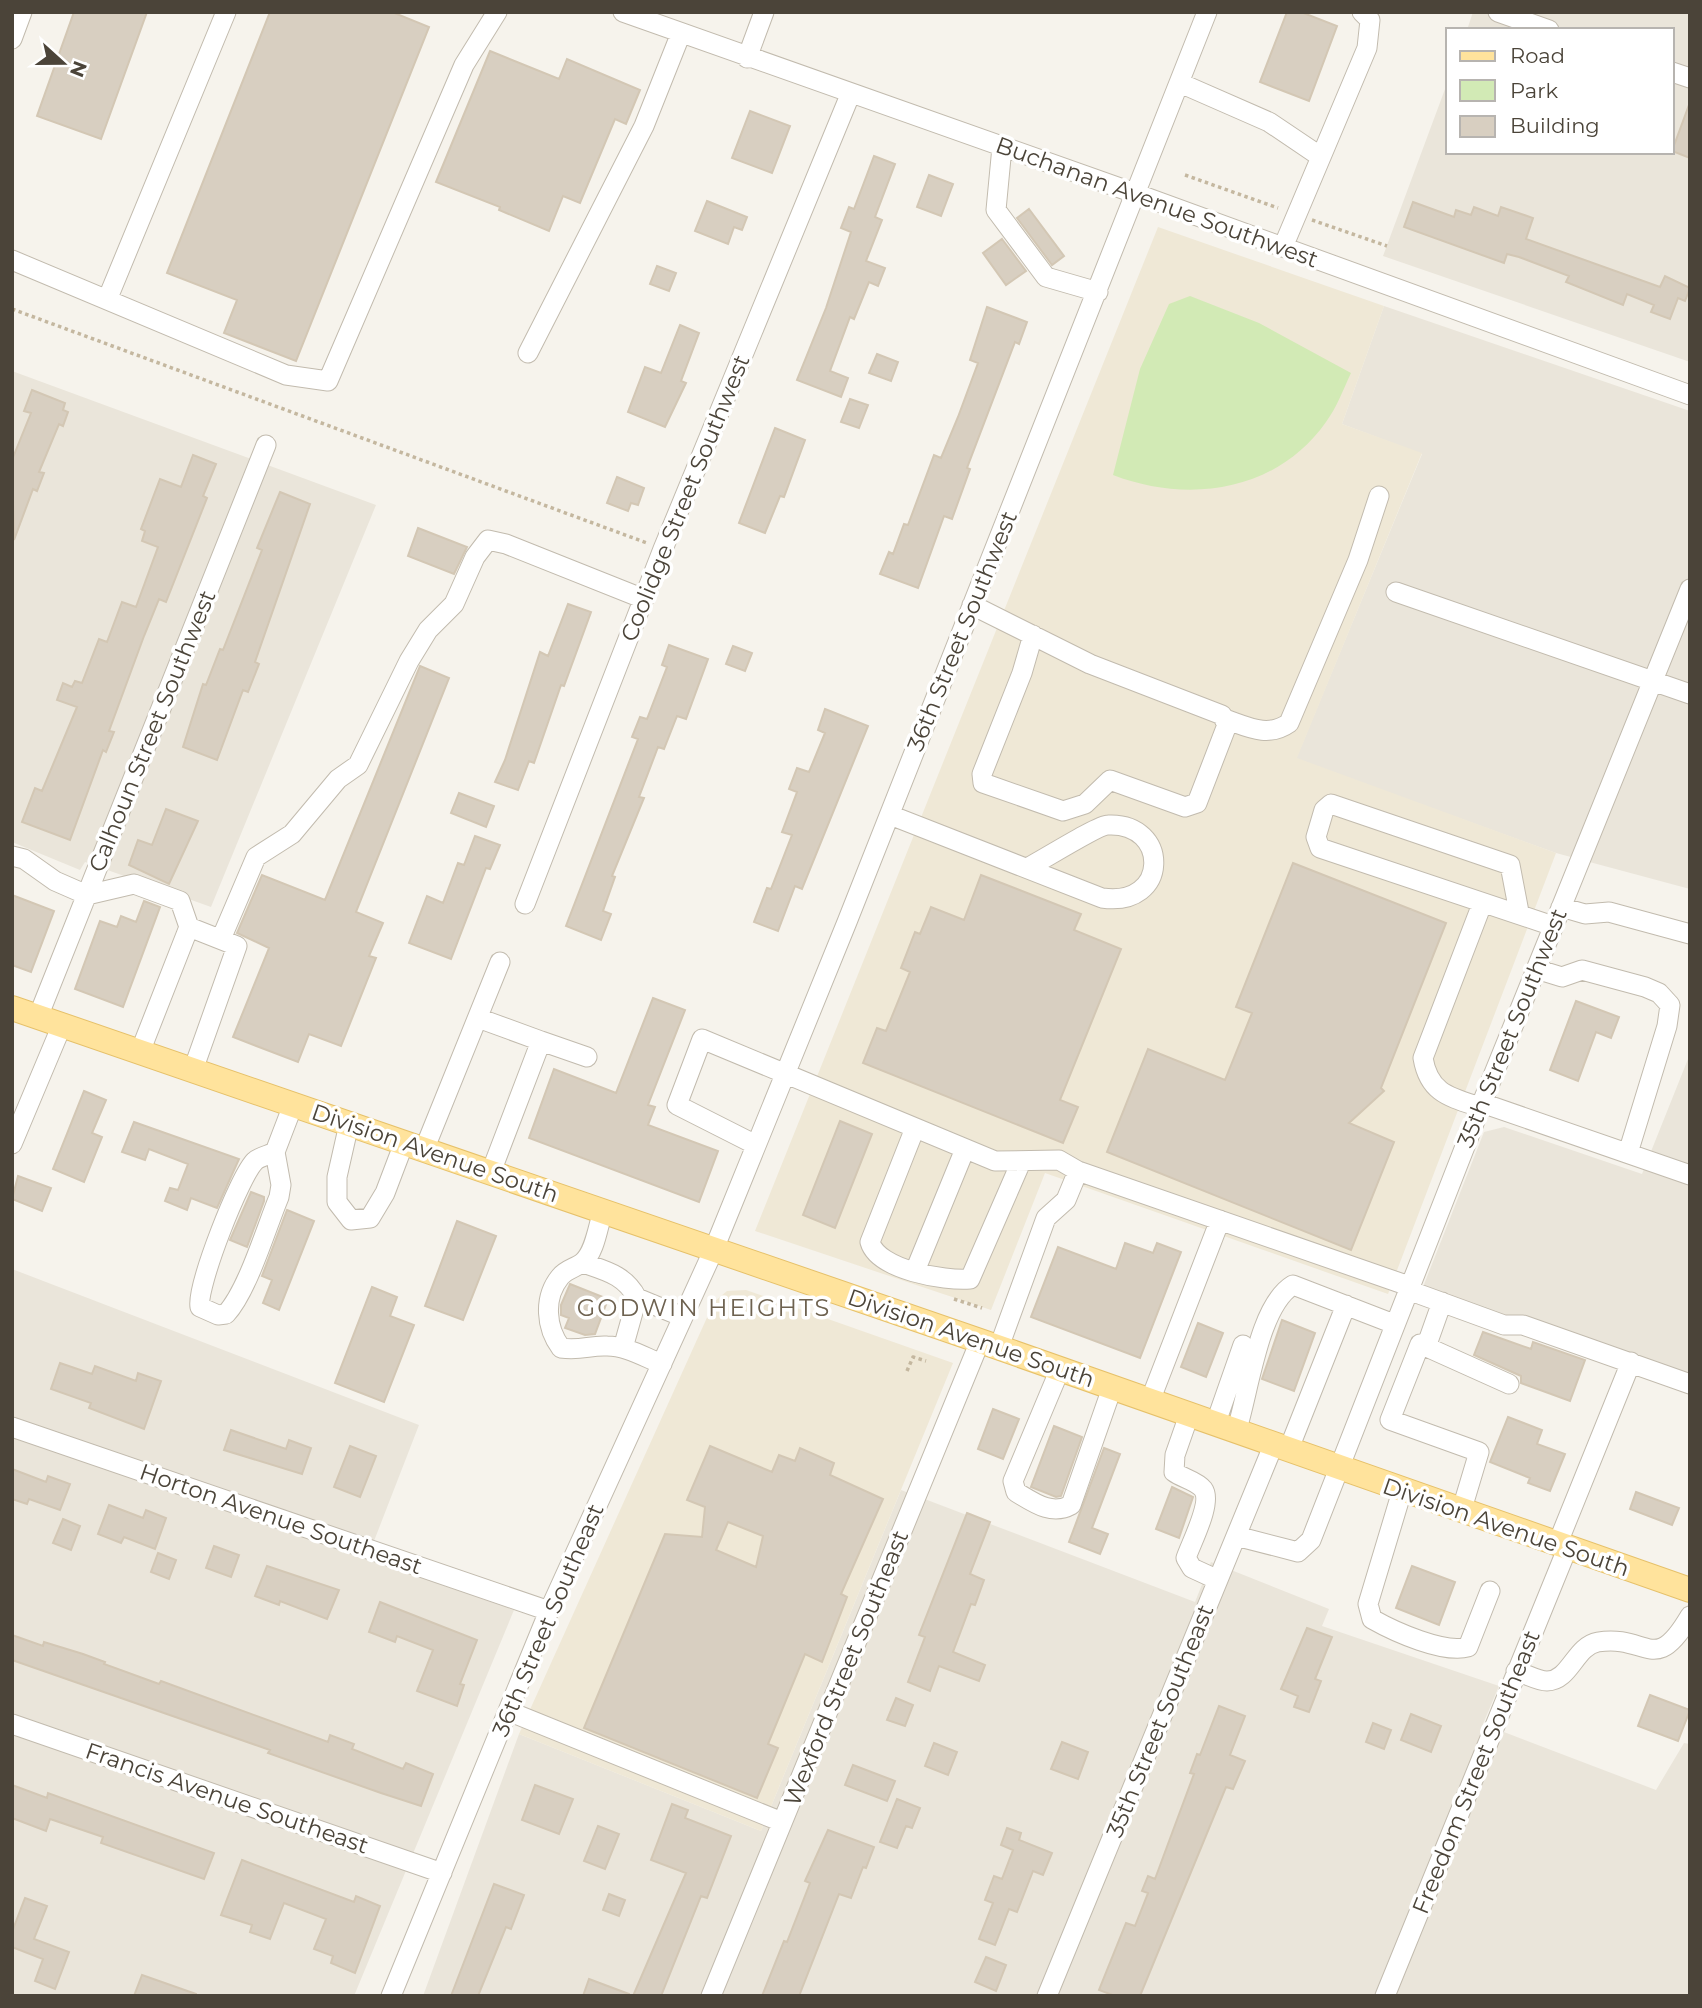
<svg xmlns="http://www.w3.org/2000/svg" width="1702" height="2008" font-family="Montserrat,sans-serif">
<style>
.residential{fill:#eae5da}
.education{fill:#efe8d6}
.green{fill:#d2eab5}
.building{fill:#d8cfc1;stroke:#d3c7b4;stroke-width:2;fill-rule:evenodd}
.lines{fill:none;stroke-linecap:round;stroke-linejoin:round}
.minor-casing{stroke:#c2bbae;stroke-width:21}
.major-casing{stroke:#e6c16a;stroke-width:26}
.path{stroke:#c4b79f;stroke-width:3.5;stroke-dasharray:3.5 3.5;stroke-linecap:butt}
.minor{stroke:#fff;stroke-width:19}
.major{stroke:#ffe39c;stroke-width:24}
.labels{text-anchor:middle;stroke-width:7;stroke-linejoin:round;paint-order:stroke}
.street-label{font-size:23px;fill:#4b4439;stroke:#fff}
.neighbourhood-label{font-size:24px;letter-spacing:2px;fill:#6e6250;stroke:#fff}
</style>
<rect width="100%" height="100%" fill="#f6f3ec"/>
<path class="residential" d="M1473,12h217v350l-307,-106 65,-175v71h224v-122h-205z
M1384,306l306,105v478l-134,-36 -260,-94 126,-305 -80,-30z
M12,371l364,134 -165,402 -126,-45 -5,8 -68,-28z
M1690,1054v328l-267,-95 61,-155 20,-5 138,47z
M12,1269l407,156 -52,134 147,51 -160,386h-342z
M901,1490l294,112 16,-40 118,47 -7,17 177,60 -16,38 173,66 28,-47 6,1v252h-1267l96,-262 242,97z"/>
<path class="education" d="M1158,227l226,79 -42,118 80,29 -125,305 259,95 -168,441 -343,-121 -54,137 -236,-79z
M746,1290l207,73 -192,468 -242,-97 195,-432 13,-11z"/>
<path class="green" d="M1190,296l69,27 92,50c-8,17 -14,34 -25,49 -49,70 -138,82 -213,53l27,-106 29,-65z"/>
<path class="building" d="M74,12h73l-46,127 -64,-23z
M270,12h122l37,15 -133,334 -72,-28 13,-33 -70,-27z
M1287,12h14l36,14 -28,75 -49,-19z
M490,51l69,28 8,-20 73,31 -14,34 -11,-5 -35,84 -17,-7 -14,35 -50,-21 1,-3 -64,-25z
M1689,105h1v53l-18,-7z
M750,111l40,15 -18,47 -40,-15z
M874,156l21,8 -20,53 7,3 -16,41 19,7 -7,18 -9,-4 -15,37 -4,-2 -20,54 18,7 -7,19 -44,-17 29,-72 25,-76 -10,-4 8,-21 5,2z
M929,175l24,9 -12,32 -24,-9z
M707,201l40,16 -5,13 -8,-3 -6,17 -33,-13z
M1413,202l41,15 2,-7 15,5 3,-8 24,9 3,-9 32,11 -7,21 134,48 5,-11 25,12 -5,13 -7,-3 -8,21 -19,-7 3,-7 -27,-11 -4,11 -57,-23 3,-6 -50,-19 -12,-3 -3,9 -100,-36z
M1029,209l35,47 -12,9 -35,-47z
M1002,239l24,32 -20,14 -23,-32z
M657,266l19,7 -7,18 -19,-7z
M987,307l40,15 -8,22 -4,-2 -48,126 3,1 -18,50 -8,-3 -26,72 -38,-14 9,-22 4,2 11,-30 4,1 26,-70 7,3 17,-41 20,-54 -8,-3z
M680,325l19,8 -18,48 5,2 -21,44 -37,-15 17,-45 16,6z
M877,354l21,8 -7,19 -22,-8z
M32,390l33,13 -2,7 5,2 -5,14 -4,-2 -20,48 5,1 -7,18 -4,-2 -19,51 -2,-80 19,-47 -7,-2z
M850,399l18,6 -9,23 -18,-6z
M775,428l30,12 -21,57 -4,-1 -15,37 -26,-10z
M193,455l23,9 -13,32 4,2 -41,104 -7,-3 -15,37 -35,95 5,1 -8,20 -3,-2 -33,90 -48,-18 13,-34 7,3 35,-84 -20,-7 6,-17 9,4 3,-6 7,2 17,-44 8,3 15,-40 14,5 22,-60 -16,-6 3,-10 -4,-2 19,-50 21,8z
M617,477l27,11 -6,17 -7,-2 -3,8 -21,-8z
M280,492l30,12 -55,158 4,2 -11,28 -5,-2 -26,70 -34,-13 20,-63 3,1 14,-36 3,1 39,-100 -5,-2z
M418,528l49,19 -13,27 -46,-18z
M568,604l23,8 -27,74 -3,-1 -27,78 -5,-2 -11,29 -23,-8 10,-22 35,-108 8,4z
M669,645l39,14 -22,60 -9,-3 -13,33 -6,-2 -19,50 5,1 -32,78 3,1 -12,34 8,3 -10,26 -35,-14 72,-187 -6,-2 8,-20 7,2 20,-52 -5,-2z
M733,646l19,7 -7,18 -19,-7z
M420,666l29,12 -93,234 27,11 -14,33 7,2 -35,88 -32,-12 -11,28 -65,-25 36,-89 -32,-15 25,-58 63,25z
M825,709l43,17 -66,163 -7,-3 -17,45 -24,-9 13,-34 4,1 21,-54 -10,-3 15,-40 -8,-3 8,-21 12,4 16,-39 -7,-3z
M459,793l35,13 -8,21 -35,-14z
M166,809l32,12 -29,63 -40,-19 9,-25 14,5z
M475,836l25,9 -10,24 -4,-1 -35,91 -42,-16 18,-47 16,7 15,-40 6,2z
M1293,863l153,60 -65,165 3,3 -35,32 45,19 -43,108 -244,-98 41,-103 77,31 27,-67 -16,-6z
M981,875l100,39 -7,16 47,19 -61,151 18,7 -15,36 -200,-80 14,-35 9,3 24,-59 -9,-4 14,-36 5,2 11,-27 33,13z
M12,895l42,16 -23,61 -19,-7z
M144,901l16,6 -37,100 -48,-18 25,-68 17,6 4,-11 15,6z
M653,998l32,12 -37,95 7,2 -7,18 70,26 -19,51 -170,-64 25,-69 62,24z
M1576,1001l43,16 -8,21 -15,-6 -18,49 -28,-11z
M84,1091l22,9 -14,33 10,4 -18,45 -31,-13z
M840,1121l32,13 -37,94 -32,-13z
M134,1122l105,37 -22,49 -26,-10 -4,12 -22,-9 5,-13 8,2 10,-26 -39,-15 -4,11 -23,-8z
M18,1176l33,12 -9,23 -30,-12z
M251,1192l13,5v4l-17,46 -17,-7z
M287,1210l27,11 -35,89 -16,-7 9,-23 -10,-4z
M457,1221l39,15 -33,84 -38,-14z
M1125,1243l28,10 4,-10 24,9 -41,106 -109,-41 27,-70 58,22z
M570,1284l38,15 -13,35 -10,1 -20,-7 4,-10 -8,-3v-10z
M372,1287l25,10 -7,19 24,9 -30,77 -49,-19z
M1282,1320l33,13 -21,58 -32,-12z
M1198,1323l25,10 -17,44 -25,-10z
M1483,1332l48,17 2,-7 52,18 -15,41 -49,-18v-7l-47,-21z
M60,1363l32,11 3,-8 41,15 2,-8 23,8 -17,48 -55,-21 2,-5 -40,-14z
M993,1409l26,10 -16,40 -25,-10z
M1508,1417l34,13 -5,14 28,10 -15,37 -22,-8 2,-5 -40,-16z
M1054,1426l28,11 -21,59 -5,1 -25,-10z
M231,1430l55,19 3,-9 22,8 -9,26 -78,-24z
M350,1446l26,10 -16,41 -26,-10z
M710,1446l62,26 7,-17 16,6 5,-13 34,15 -4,12 53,24 -42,95 6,3 -25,65 -17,-8 -37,90 10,4 -21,50 -173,-70 81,-194 37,3 3,-30 -18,-7zM728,1522l35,14 -7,31 -40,-17z
M1104,1448l16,6 -28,74 16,6 -8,20 -31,-12z
M12,1469l34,13 2,-6 22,8 -10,26 -31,-11 -2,5 -15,-5z
M1172,1487l21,10 -14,41 -23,-9z
M1636,1492l43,16 -7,17 -42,-16z
M109,1505l34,13 3,-8 20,8 -11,31 -31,-12 -3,6 -23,-9z
M967,1513l23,9 -20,52 14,6 -9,25 -4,-1 -18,48 32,13 -6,16 -40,-15 -9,25 -22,-9 17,-45 -6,-2z
M63,1519l17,7 -9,24 -18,-7z
M214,1546l25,9 -8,22 -25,-9z
M158,1553l18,7 -7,19 -18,-7z
M267,1566l72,24 -12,29 -47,-18 -1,4 -24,-9z
M1412,1566l43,16 -16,43 -43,-17z
M380,1602l97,38 -17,44 4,1 -7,21 -40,-15 16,-41 -36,-14 -2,6 -26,-10z
M1307,1628l25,9 -17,42 6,2 -12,31 -15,-5 4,-11 -17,-7z
M12,1635l31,11 1,-4 39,12 22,8 -1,2 55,20 2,-3 167,61 2,-7 24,9 -2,5 51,20 3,-6 27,11 -12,32 -40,-13 -113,-40 2,-3 -258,-90z
M1650,1695l40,15 -12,31 -40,-15z
M896,1698l17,7 -8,21 -18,-6z
M1219,1706l26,10 -15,39 15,6 -12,28 -7,-2 -86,209h-25l-16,-6 27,-67 9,3 13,-33 -6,-2 6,-15 7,3 39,-105 -4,-1 7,-19 3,1z
M1411,1714l30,12 -10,26 -30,-12z
M1373,1723l18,7 -7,19 -18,-7z
M1062,1742l26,10 -10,27 -27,-10z
M934,1743l23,9 -9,23 -23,-9z
M853,1765l42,16 -8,20 -42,-16z
M12,1785l35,13 1,-5 166,60 -10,26 -103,-36 2,-6 -47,-16 -6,-2 -4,12 -34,-13z
M535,1785l38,14 -14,35 -37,-14z
M897,1799l23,9 -8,20 -6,-2 -9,22 -17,-6z
M672,1804l16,6 -3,8 46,18 -24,62 -6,-2 -40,100h-28l53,-123 -35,-13z
M598,1826l21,8 -14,35 -21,-8z
M1007,1828l14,5 -2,7 33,13 -9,22 -10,-4 -16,41 -8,-3 -14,36 -16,-6 14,-36 -8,-3 9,-24 8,3 11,-29 -12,-5z
M828,1830l46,17 -8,21 -3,-1 -12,31 -12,-4 -40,102h-37l22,-55 3,1 23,-59 -5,-2z
M242,1860l112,42 2,-6 24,10 -25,67 -24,-10 2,-7 -19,-7 12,-30 -42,-16 -14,36 -20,-7 2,-7 -31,-10z
M494,1884l30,11 -13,34 -5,-2 -28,69h-27z
M609,1894l16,6 -6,16 -16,-6z
M25,1898l22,8 -13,33 35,13 -14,37 -20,-8 8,-22 -31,-12v-15z
M986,1957l20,8 -10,26 -21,-9z
M142,1975l54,19v2h-62z
M589,1979l40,15v2h-46z"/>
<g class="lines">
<defs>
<path id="minor" d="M623,12l514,182 553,201
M1498,12l51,18
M12,39l10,-27
M747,58l17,-46
M1672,72l18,6
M1180,83l89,39 52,35 -38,90
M1002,147l-6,63 50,67 52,15
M1321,157l46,-109 3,-28 -8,-8
M12,260l274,115 42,6 136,-316 33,-53
M107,300l119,-288
M528,353l116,-227 37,-93
M1396,592l294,102
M972,605l118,59 132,51 5,10 -30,78 -12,4 -75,-27 -25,24 -22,7 -80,-28 -1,-9 40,-101 11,-38
M1225,719c23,8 43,19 64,4l69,-163 21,-64
M890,815l212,83c68,10 68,-76 6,-73 -10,0 -67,36 -81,43
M12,856l12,3 31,22 32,14 47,-11 46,17 9,26
M525,904l138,-355 187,-454
M1561,907l24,7 24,-2 81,22
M1519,912l-9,-47 -179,-61 -7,6 -8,27 4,11 233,78
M221,939l35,-82 36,-23 46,-55 20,-14 51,-104 19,-31 26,-26 21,-47 13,-17 18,4 138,55
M1536,969l26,8 20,-7 63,17 14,6 11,12 -3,21 -39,127
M38,1017l228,-572
M478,1018l63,23 -50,131
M541,1041l46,16
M140,1052l49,-125 48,19 -44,124
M1482,1103l208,72
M1480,1107c-31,-10 -51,-14 -57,-49l59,-154
M349,1124l-12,53v25l14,18 19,-2 15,-25 19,-50
M915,1128l-45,114c8,28 74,39 100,37l51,-117
M12,1144l50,-119
M756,1145l-79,-40 25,-66 293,122 64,-1 19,11 331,115
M424,1150l76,-188
M275,1152c-6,3 -16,5 -20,9 -15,14 -59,126 -55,146l18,8 8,-1c22,-24 40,-86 53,-117l2,-12 -6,-33 18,-47
M603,1211c-5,15 -8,41 -20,51 -7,6 -17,7 -23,15 -17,21 -14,51 1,71 20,3 29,-3 46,-2 19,0 37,11 55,18
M583,1263c23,8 42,12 54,35l-14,50
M915,1271l50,-122
M1408,1290l96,35h19l167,59
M637,1298l46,19
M999,1347l47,-129 20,-18 12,-29
M1426,1347l16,-45
M1060,1369l-47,112 3,11c17,10 35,24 55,13l41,-117
M1150,1401l70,-181
M1189,1415l-14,40 -1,17c8,6 23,9 29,17 10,13 -12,54 -17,69l6,10 26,12
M1215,1425l28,-80
M12,1427l537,184
M1236,1432c13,-39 22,-126 57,-147l101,39
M1288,1451l58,-146
M1402,1491l-34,113 4,15c23,13 72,35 96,28l22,-56
M1461,1512l18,-60 -89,-32 30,-76 89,40
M1236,1536l62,16 13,-12 171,-437 208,-514
M1557,1545l74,-183
M1516,1671c10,3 22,10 31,10 23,0 28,-35 51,-39 50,-8 56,35 92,-26
M508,1711l274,111
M12,1724l430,149
M391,1996l158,-385 165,-362 133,-327 360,-910
M711,1996l269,-655
M1047,1996l226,-550
M1385,1996l182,-447"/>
<path id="major" d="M12,1008l968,333 710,249"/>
</defs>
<use href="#minor" class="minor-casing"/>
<use href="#major" class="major-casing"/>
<path class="path" d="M1185,175l93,33
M1312,220l75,26
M12,309l635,234
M954,1299l28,9
M907,1371l6,-14 13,4"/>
<use href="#minor" class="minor"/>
<use href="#major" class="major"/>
</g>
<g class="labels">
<g class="street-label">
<text transform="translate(1157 202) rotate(20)" y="8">Buchanan Avenue Southwest</text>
<text transform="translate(685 498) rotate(-68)" y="8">Coolidge Street Southwest</text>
<text transform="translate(962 631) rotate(-68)" y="8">36th Street Southwest</text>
<text transform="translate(152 731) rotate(-68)" y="8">Calhoun Street Southwest</text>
<text transform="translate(1512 1028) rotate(-68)" y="8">35th Street Southwest</text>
<text transform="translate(435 1153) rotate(19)" y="8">Division Avenue South</text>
<text transform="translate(971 1338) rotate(19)" y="8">Division Avenue South</text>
<text transform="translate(281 1519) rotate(19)" y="8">Horton Avenue Southeast</text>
<text transform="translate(1506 1527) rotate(19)" y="8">Division Avenue South</text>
<text transform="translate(548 1620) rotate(-67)" y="8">36th Street Southeast</text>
<text transform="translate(846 1668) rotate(-68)" y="8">Wexford Street Southeast</text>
<text transform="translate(1160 1721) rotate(-68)" y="8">35th Street Southeast</text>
<text transform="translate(1476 1772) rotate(-68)" y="8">Freedom Street Southeast</text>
<text transform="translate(227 1798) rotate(19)" y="8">Francis Avenue Southeast</text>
</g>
<g class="neighbourhood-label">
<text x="704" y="1316">GODWIN HEIGHTS</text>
</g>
</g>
<rect width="1702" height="2008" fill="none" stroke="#4b4439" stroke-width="28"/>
<rect x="1446" y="28" width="228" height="126" fill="#ffffff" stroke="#b7b4b0" stroke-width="2"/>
<rect x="1460" y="51" width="35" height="10" fill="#ffe39c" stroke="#b7b4b0" stroke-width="2"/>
<text x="1510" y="63" font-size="21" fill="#4b4439">Road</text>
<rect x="1460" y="80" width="35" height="21" fill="#d2eab5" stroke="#b7b4b0" stroke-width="2"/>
<text x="1510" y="98" font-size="21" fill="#4b4439">Park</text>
<rect x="1460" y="116" width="35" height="21" fill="#d8cfc1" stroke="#b7b4b0" stroke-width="2"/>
<text x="1510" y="133" font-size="21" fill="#4b4439">Building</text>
<g transform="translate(63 63) rotate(111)" stroke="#ffffff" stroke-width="5" paint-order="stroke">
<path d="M0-5L12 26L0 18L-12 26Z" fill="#4b4439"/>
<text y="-10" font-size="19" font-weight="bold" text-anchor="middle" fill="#4b4439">N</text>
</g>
</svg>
